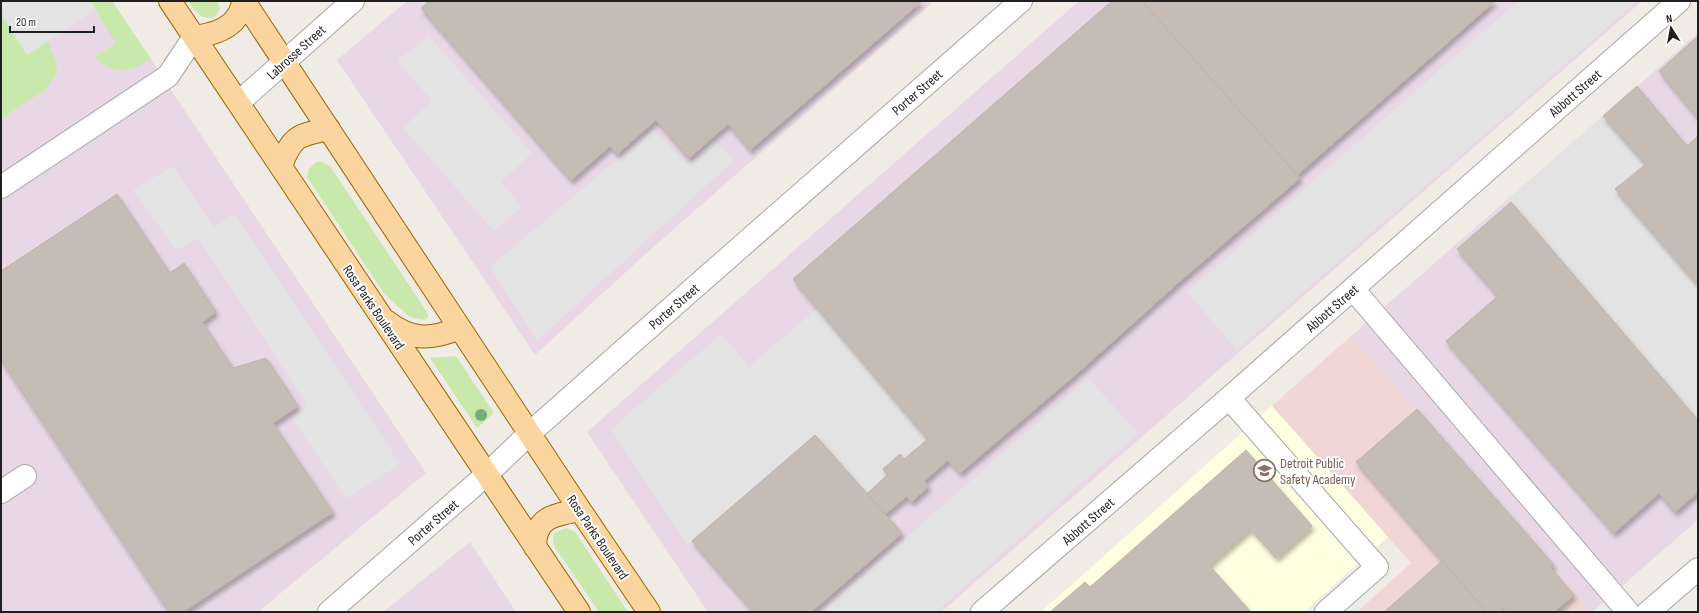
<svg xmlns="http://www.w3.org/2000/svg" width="1699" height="613" font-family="'Sofia Sans Condensed',sans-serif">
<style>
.commercial{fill:#f0d7d5}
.industrial{fill:#e9d7e5}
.education{fill:#fefee0}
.grass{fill:#c9e9ac}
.parking{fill:#e3e3e3}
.building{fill:#c4bcb5;stroke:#c1b3a8;filter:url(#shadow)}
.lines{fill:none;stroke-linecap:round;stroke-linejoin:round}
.minor-casing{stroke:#a6a6a6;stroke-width:24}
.major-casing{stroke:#976803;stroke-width:24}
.minor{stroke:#fff;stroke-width:22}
.major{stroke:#fad5a0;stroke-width:22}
.tree{fill:#74ae75}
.labels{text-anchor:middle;stroke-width:4;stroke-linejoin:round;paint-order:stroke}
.street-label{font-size:14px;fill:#1f1f1f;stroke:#fff}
.education-label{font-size:14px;fill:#785e54;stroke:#fff;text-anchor:start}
</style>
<defs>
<filter id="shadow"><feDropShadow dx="2.5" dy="4.5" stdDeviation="2" flood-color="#0004"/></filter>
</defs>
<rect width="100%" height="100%" fill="#f0ece5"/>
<path class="commercial" d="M1351,336l241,276h-235l54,-49 -139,-157z"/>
<path class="industrial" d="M1,1h111l314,472 -168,139h-257z
M407,1h527l-284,249 -115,105 -198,-295z
M1079,1h563l-701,611h-233l-121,-180z
M1698,33v487l-106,92 -241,-276z
M470,542l46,70h-133z"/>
<path class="education" d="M1272,406l116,131 -84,75h-263z"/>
<path class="grass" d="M90,1h22l39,58c-22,14 -36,17 -56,-2l21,-14z
M188,1h30l2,9 -7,8c-13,1 -18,-7 -25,-17z
M1,14l26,41 21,-14 8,20 1,13 -12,16 -44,29z
M316,162h6l8,4 97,146 1,5 -3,3 -15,-3 -25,-22 -78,-118 2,-8z
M456,356l38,57 -17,15 -47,-70z
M566,528l9,4 53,80h-29l-45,-66 -1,-7 1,-6z"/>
<path class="parking" d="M1,1h89l6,9 -69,45 -26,-41z
M1518,1h120l-401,349 -50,-58z
M429,36l103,117 -31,29 21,25 -28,24 -91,-103 29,-27 -35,-40z
M1603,116l43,48 -31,26 83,95v135l-187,-218 -5,-1z
M653,129l35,36 27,-25 19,20 -197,181 -47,-74z
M173,166l41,61 21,-13 165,250 -54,35 -54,-82 16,-11 -110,-168 -22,12 -43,-60z
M818,308l110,131 -24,20 -5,-5 -16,15 4,6 -20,19 -52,-59 -128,110 -76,-116 110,-95 28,32z
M1088,378l50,55 -202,179h-115z"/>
<path class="building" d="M429,1h493l-172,149 -22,-26 -39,34 -33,-38 -39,34 -7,-8 -39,34 -150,-172z
M1112,1h30l158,177 -121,104 -98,88 -121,103 -12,-13 -24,21 5,5 -18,16 -4,-6 -22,18 -18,-20 20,-19 -4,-6 17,-15 4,5 24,-20 -135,-160z
M1142,1h353l-198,174z
M1698,36v82l-39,-47z
M1637,86l50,60 11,-10v149l-83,-96 31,-25 -43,-48z
M117,194l53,79 14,-10 32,49 -14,10 31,46 33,-10 32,48 -25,17 60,89 -150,100h-14l-168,-252v-89z
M1511,202l187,218v72l-23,20 -16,-19 -45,40 -168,-192 52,-45 -41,-47z
M1417,409l137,156 -3,3 23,27 -20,17h-48l-2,-3 -3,3h-14l-131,-150z
M815,435l87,98 -91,79h-57l-62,-71z
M1246,450l66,76 -36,32 -26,-29 -41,36 42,47h-201l35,-30 5,5z
M1442,561l45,51h-103z"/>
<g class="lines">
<defs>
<path id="minor" d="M239,102l114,-101
M1,187l167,-111 26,-39
M1353,289l275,323
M1229,398l148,169 -51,45
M1,492l24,-16
M329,612l157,-137 44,-42 157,-139 334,-293
M982,612l247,-214 450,-397
M1648,612l50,-43"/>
<path id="major" d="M170,1l409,611
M244,1l336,509 69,102
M194,37c15,-2 33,-6 42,-19 4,-4 6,-12 8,-17
M281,166c11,-30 17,-31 48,-37
M386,321c26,20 44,19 74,7
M535,547c0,-30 19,-32 45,-37"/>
</defs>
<use href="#minor" class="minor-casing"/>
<use href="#major" class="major-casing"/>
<use href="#minor" class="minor"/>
<use href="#major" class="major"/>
</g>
<circle class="tree" cx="481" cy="415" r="6"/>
<defs>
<symbol id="school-ring" viewBox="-11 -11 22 22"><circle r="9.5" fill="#fff" stroke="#8d6e63" stroke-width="1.5"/><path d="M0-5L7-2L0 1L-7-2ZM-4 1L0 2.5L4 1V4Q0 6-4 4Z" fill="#8d6e63"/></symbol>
</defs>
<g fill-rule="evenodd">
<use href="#school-ring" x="1252" y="458" width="25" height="25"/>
</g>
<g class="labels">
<g class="street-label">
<text transform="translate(296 52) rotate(-42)" y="5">Labrosse Street</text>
<text transform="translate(917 92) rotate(-41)" y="5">Porter Street</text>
<text transform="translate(1575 93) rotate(-41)" y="5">Abbott Street</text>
<text transform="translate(674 306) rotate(-41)" y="5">Porter Street</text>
<text transform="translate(374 307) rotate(56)" y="5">Rosa Parks Boulevard</text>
<text transform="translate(1332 308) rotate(-41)" y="5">Abbott Street</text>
<text transform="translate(1088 521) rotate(-41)" y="5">Abbott Street</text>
<text transform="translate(433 522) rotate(-41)" y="5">Porter Street</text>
<text transform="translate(598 537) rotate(56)" y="5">Rosa Parks Boulevard</text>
</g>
<g class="education-label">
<text x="1280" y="468">Detroit Public<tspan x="1280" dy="16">Safety Academy</tspan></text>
</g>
</g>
<rect width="1699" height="613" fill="none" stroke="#1f1f1f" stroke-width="4"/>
<g transform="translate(1671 28) rotate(349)" stroke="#ffffff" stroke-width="3" paint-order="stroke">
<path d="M0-3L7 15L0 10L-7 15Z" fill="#1f1f1f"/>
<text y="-6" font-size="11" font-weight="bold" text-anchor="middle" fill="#1f1f1f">N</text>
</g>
<path d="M10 26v6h84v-6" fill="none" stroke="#1f1f1f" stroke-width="2"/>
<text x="16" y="26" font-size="12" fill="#1f1f1f" stroke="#ffffff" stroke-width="3" paint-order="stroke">20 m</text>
</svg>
